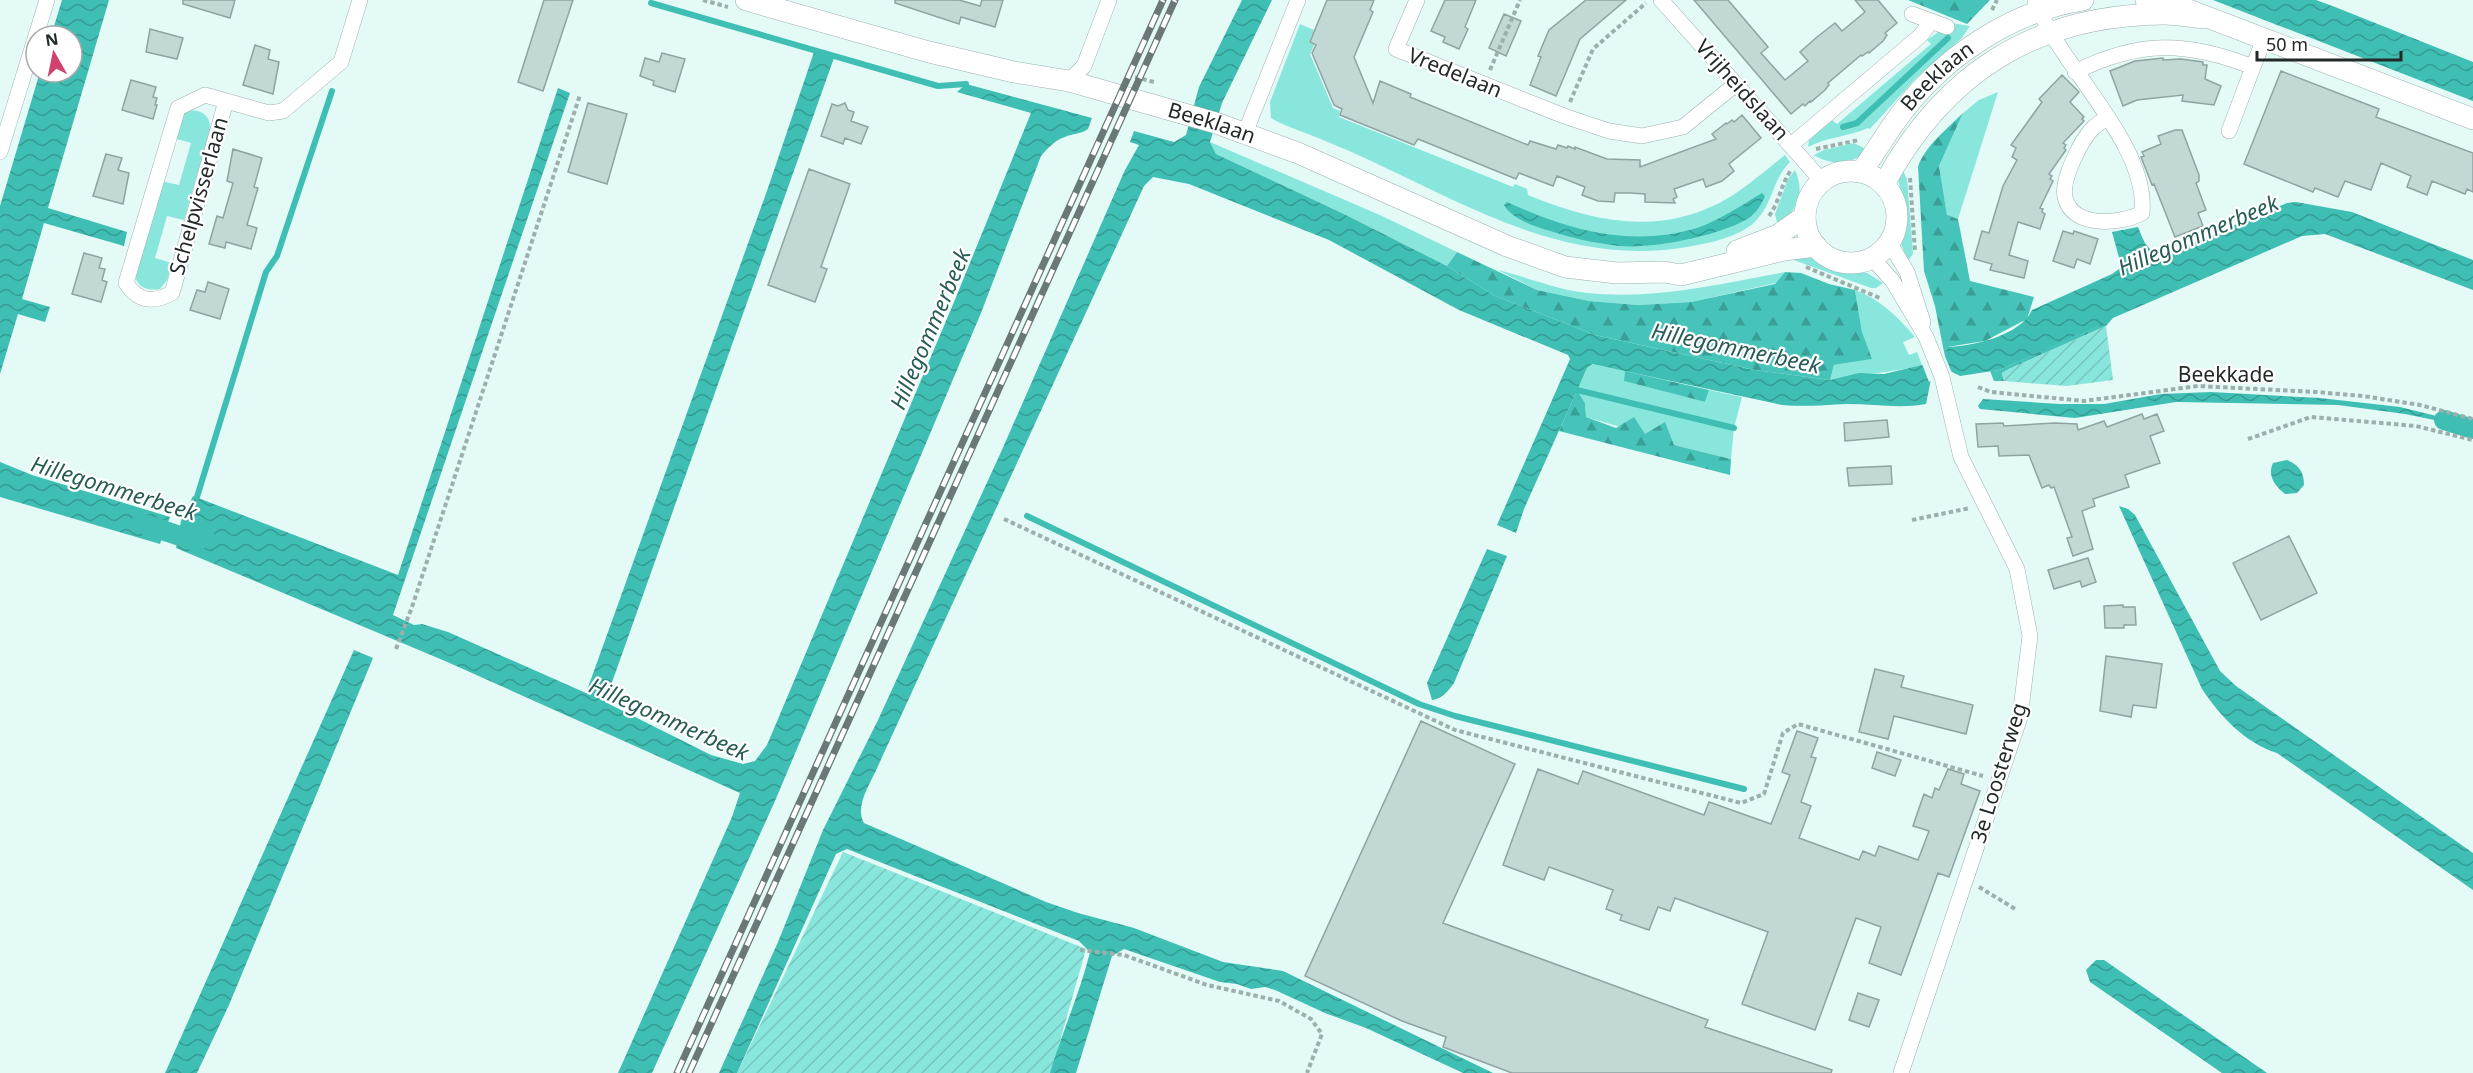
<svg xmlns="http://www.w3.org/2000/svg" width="2473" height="1073" font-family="'Noto Sans',sans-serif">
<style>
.grass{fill:#89e6dd}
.forest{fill:url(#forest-firs)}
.garden{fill:url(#garden-furrows)}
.water{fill:url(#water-waves)}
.pier{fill:#e3faf7}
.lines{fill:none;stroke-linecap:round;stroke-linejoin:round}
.stream{stroke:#3fbfb4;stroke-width:6}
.canal{stroke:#3fbfb4;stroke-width:20}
.building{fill:#c2d8d5;stroke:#8fa3a1;stroke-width:1.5}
.minor-casing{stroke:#9cb1af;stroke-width:16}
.secondary-casing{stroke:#9cb1af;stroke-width:22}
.path{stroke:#9dafac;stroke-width:4;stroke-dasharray:4.5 3;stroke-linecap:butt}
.minor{stroke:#fff;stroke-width:15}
.secondary{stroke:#fff;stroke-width:21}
.rail-casing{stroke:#6a7876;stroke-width:7}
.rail{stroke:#fff;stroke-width:4.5;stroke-dasharray:14;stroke-linecap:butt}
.labels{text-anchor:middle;stroke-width:4.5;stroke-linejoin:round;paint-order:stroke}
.street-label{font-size:21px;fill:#222a29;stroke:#fff}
.water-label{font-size:22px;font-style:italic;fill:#275b56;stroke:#fff}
</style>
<defs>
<pattern id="forest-firs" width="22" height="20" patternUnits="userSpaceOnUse" patternTransform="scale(1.5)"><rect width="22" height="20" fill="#46c4b9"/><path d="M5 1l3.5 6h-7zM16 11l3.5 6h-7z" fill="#3a9f96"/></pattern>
<pattern id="garden-furrows" width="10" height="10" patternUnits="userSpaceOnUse" patternTransform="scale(1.5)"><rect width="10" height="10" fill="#89e6dd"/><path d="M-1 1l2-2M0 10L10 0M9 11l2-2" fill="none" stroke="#76c5be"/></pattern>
<pattern id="water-waves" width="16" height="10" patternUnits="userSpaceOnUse" patternTransform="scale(1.5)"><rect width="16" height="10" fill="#3fbfb4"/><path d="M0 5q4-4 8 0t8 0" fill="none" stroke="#349b92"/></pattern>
</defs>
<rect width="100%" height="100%" fill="#e3faf7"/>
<path class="grass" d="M1951,23l19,3 -9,13 -45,39 -46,51 -2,-1c-20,9 -42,9 -60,19l1,-7 23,-20 5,4 94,-80 -4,-4z
M1300,24l14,6 -5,12 5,3 -4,9 23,54 7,3 -1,6 174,70 2,-3 12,5 1,6c68,28 135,42 202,2 19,-12 37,-28 55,-42l5,7c-19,18 -17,47 -40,64 -20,14 -46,18 -69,22 -117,17 -212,-42 -314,-89 -19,-9 -39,-17 -59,-25 -12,-5 -26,-9 -37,-16l-1,-16z
M1998,92l-40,127 -11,-3 -8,-50 24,-53 16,-13z
M191,110c13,1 20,7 19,20l-26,90 -17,-4 -12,42 17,5 -5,17 -7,9c-12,2 -21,-1 -25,-12l26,-96 18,4 12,-42 -18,-5 9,-24z
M1210,142l172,74 75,36 -10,14 -101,-51 -130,-61z
M1854,143l14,7c-15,15 -37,16 -54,5l10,-5z
M1795,170c11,24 1,41 -17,56l-3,-12 13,-35z
M1903,171l4,8 6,75 -5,7 -7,-17 4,-31 -7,-35z
M1810,255l27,13 30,5 16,10 -7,5h-5l-80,-29z
M1498,270c28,7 61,20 89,23 67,7 133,-9 198,-21l-9,11 -85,19 -53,3 -49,-4 -52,-11z
M1855,290c26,10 42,26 60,47l-12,5 6,13 8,-3 5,13c-28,8 -62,8 -92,15l4,-15 37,-6 -9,-27z
M1591,364l34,7v10l80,21 4,-12 33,7 -8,31 -3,31 -57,-14 -29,-11 -59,-17 -1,-14 -8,-13 10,-22z"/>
<path class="forest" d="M1908,0h82l-23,24z
M1963,113l-24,53 8,49 11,4 12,62 64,16 -7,22 -42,22 -38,6 -2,10 -10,-51 -11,-35 -6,-104c6,-20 30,-39 45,-54z
M1457,252l80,38 52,11 49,4 53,-3 84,-18 10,-12 16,1 28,11 26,6 7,42 10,27 -38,6 -4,15 -75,-10 -160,-35 -100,-39 -48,-30z
M2101,323l5,3 -97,43 -7,4 2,8h-10l-4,-10 9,-1z
M1625,371l84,19 -4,12 -81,-21z
M1577,390l8,13 1,14 30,11 18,-11 11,17 20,-12 9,23 57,14 -1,16 -171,-44z"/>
<path class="garden" d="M2106,326l7,54 -46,6 -63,-5 -2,-8 7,-4z
M843,852l243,97 -35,124h-314z"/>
<path class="water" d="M62,0h47l-61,208 79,24 -3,14 -80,-23 -22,76 28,8 -5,15 -27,-8 -18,60v-168l40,-134h32v-36h-21z
M1242,0h30l-50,103 -12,39 6,12 130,61 101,51 48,30 100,39 160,35 75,10 29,-7 25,1 38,-9 4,2 18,-7 3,-13c26,-1 73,-11 85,-37l80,-36 7,-5 1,-8 -8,-29 26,-5c7,17 10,28 30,26l119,-50 9,-1 56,10 121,48v30l-148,-56 -23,2 -189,82 -7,8 -5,-2 -102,46 -39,6 -12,-6 -17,9 -5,25c-26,5 -52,0 -79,0 -22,1 -43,3 -65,1l-190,-41 -5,4 -63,141 -8,24 -19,-8 70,-159 3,-7 -2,-4 -109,-45 -130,-70 -140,-56 -36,-7 -9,9 -266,580c-7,17 -24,40 -14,57l182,79 32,11 56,15 89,34 60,9 210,102h-30l-97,-45 -41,-15 -50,-23 -10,-3 -14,2 -14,-5 -17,-2 -96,-33 -12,7 -36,117h-26c12,-41 30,-80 40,-121l-11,-11 -232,-92 -11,5 -99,219h-18l59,-131 45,-112 55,-110 123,-268 124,-282 14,-25 -9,-3 4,-11 40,11 12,-7 13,-48z
M2213,0h103l19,7 138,55v39z
M814,52l20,6 -229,644 106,53 32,9 12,-3 12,-16 187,-443 77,-189 -74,-21 9,-8 126,34 -4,11c-9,6 -15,4 -23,8 -10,3 -17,11 -24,19l-60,157 -206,488 -123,272h-34l114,-256 8,-24 -295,-132 -269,-113 5,-27 12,-25 205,79 160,-487 12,5 -177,522 21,10 8,-1 26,8 138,61 182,-505z
M1762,193l3,3c-3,8 -9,17 -16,22 -30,18 -95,31 -130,28 -25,-3 -48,-8 -72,-16 -14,-4 -36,-12 -43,-25l3,-3c61,28 124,46 190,26 23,-8 45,-23 65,-35z
M2211,392l109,6 80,9 73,18v3l-68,-14 -67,-9 -162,-3 -101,16 -95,-9 -2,-3 5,-7 77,5h44l57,-10z
M2287,460c12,5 17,12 17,25l-7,8 -12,1c-10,-8 -18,-18 -12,-31z
M0,462l32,13 138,42 -10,27 -160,-47z
M2119,506l9,3 7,6 85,156 16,15 237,167v37l-196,-137c-32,-10 -57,-37 -75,-64z
M1487,549l20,7 -53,127c-6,8 -12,16 -22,17l-5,-17z
M354,650l19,8 -144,347 -32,68h-32z
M2096,960h8l163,113h-45l-132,-91 -4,-12z"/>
<path class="pier" d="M1944,354l8,19 -23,9 -7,-18 20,-6z"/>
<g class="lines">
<path class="stream" d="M651,3l287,83 28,-2
M1843,127l14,-4 91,-85
M1577,390l157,38
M197,497l69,-225 11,-16 55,-165
M1027,516l392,188 36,12 289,73"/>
<path class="canal" d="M2444,420l29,9
M141,523l51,17 13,-2"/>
</g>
<path class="building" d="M183,0h52l-5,18 -47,-14z
M544,0h29l-30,91 -25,-9z
M895,0h64l21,6 2,-6h21l-8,27 -34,-10 -2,7 -64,-21z
M1327,0h47l-4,10 3,2 -19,45 19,46 7,-22 31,13 -1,3 118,48 2,-4 26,8 2,-4 9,3 1,-2 7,3v-2l32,12 33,1v7l76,-28 -4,-5 14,-11 1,1 5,-4 2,2 8,-7 19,23 -32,26 5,7 -12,10 -16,6 -3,-8 -29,10 3,8 -4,2 2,4 -30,-1v-8l-15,-1h-15l-1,9 -16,-1 -16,-6 3,-8 -28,-11 -4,10 -34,-13 -3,6 -98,-40 -4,6 -74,-30 2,-6 -8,-4 -22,-52 4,-8 -6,-3z
M1445,0h31l-11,27 3,2 -9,20 -16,-7 2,-5 -14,-6z
M1586,0h40l-46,39 -24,57 -26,-11 11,-28 -3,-1 11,-26z
M1694,0h34l40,47 -7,6 24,27 23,-19 -8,-9 17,-15 18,-14 7,8 23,-19 -10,-12h23l19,23 -12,10 2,2 -4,6 -14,12 -1,-1 -6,4 -1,-1 -33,28 1,2 -4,5 -14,12 -1,-1 -5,5 -2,-2 -12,10z
M1504,14l17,7 -15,35 -17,-8z
M150,29l33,9 -6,21 -31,-7z
M255,45l15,5 -2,9 11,3 -6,32 -30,-9z
M662,53l23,6 -10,33 -22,-7 1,-4 -14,-5 5,-18 14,4z
M2163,58v2l18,-1 22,3v3h4l-2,14 16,7 -7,19 -32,-4 1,-6 -46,5 -14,6 -13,-35 25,-10z
M2281,71l98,38 -3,8 97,36v39l-6,-3 -2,5 -33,-13 -5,14 -20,-8 4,-11 -30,-13 -10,27 -26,-9 -7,16 -23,-9 -2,4 -69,-28z
M2062,75l17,17 -9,10 14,15 -2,2 2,2 -21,22 3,2 -2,3 2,2 -17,24 3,2 -2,3 3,2 -13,27 3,1 -1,3 3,2 -5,15 -22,-7 -9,33 19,6 -4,17 -34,-8 2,-6 -18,-5 8,-28 7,2 14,-47 14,-26 -5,-3 4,-9 -5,-3 31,-43 -3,-3z
M131,80l25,7 -3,10 4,1 -2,7h2l-4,14 -31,-9z
M588,103l39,11 -20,70 -39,-12z
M845,103l3,7 6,2 -3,9 17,6 -7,17 -16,-6 -2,6 -22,-8 11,-32 6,2z
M2175,130h7l17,45v6l-3,2 10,27 -8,3 5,13 -28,11 -21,-53 -2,1 -11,-28 3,-1 -2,-4 19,-8 -3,-8z
M233,149l29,9 -8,29 4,1 -11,37 10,3 -6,21 -25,-7 -1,6 -16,-4 8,-28 6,2 10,-35 -6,-2z
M106,154l16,4 -4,12 11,3 -6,31 -30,-8z
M809,169l41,15 -29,83 6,2 -12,33 -47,-17z
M2063,231l10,3 1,-3 24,8 -8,25 -13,-5 -3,9 -21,-7z
M84,253l18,5 -3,10 6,1 -3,11 5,2 -6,20 -29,-8z
M208,282l21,7 -9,30 -30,-9 7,-20 8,2z
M2142,414l2,5 13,-5 7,17 -14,5 10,27 -35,12 4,12 -36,12 2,7 -13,5 11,38 -20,7 -6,-18 5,-1 -18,-50 -3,1 -2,-3 -7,3 -13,-33 -30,1 -1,-10 -20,1 -2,-23 27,-1 1,3 51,-3 22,1 1,6 26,-9 3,6z
M1887,420l2,17 -44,4 -1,-18z
M1891,466l1,18 -43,2 -2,-18z
M2289,536l28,57 -56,27 -28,-57z
M2088,558l8,24 -14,5 -2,-6 -26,8 -6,-19z
M2123,605v2h12l1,18h-12v3h-19l-1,-22z
M2106,656l56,8 -6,44 -23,-3 -2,12 -31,-6z
M1875,669l29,7 -3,11 72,18 -7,29 -72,-18 -6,23 -29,-7z
M1421,721l94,43 -72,159 265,97 -3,7 127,43 -1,3h-319l-69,-26 3,-10 -44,-16 -97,-45z
M1797,731l21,7 -7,19 5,1 -15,44 10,4 -12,32 60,22 4,-9 12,5 4,-10 39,14 11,-29 -16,-5 4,-12 7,-20 8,4 3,-10 4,2 9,-21 16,5 -3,10 19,7 -31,86 -11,-4 -37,102 -32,-12 12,-36 -25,-9 -41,112 -73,-26 26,-72 -93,-34 -5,13 -12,-4 -9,23 -29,-10 2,-5 -16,-6 7,-19 -64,-23 -5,13 -41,-15 35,-96 40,15 5,-13 121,44 5,-13 62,22 19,-49 -8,-3z
M1877,752l24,8 -6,16 -23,-8z
M1858,993l21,7 -10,27 -20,-7z"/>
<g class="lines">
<defs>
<path id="minor" d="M1417,0l-21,49 168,67 45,15 33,5 41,-9 53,-43
M1661,0l161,181
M2035,0c23,65 114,143 107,213 -21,11 -70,16 -77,-16 -4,-17 16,-57 28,-69 4,-4 10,-7 15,-11
M1912,14l35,13
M2253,67l11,-28
M2075,72c64,-32 112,-31 178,-5l-24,64
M1069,81l15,-15 25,-66
M226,101l-54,192c-19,10 -34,9 -46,-10l52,-175 27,-13 64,18 14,-2 58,-49 19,-62
M1245,133l53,-133
M1791,145l129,-109 12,-15
M0,152l47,-152
M1889,242l18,30 16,50
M1871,257l21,23 34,57 16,40 19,80 56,112 13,67 -10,81 -119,356"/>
<g id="secondary">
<path id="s1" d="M746,0l183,52 85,20 55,9 147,42 82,30 209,93 58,21 52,6 47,-1 17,3 103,-25 32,-4"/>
<path d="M2146,0l40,9 287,110"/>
<circle cx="1851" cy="217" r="46"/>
<path id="s2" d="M1861,172c15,-20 27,-42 42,-61 43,-56 110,-100 180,-111"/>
<path d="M1884,184c61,-112 151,-169 280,-170 13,0 27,3 40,4"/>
<path d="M1737,251l41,-16 27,-19"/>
</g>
</defs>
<use href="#minor" class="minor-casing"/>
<use href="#secondary" class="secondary-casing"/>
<path class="path" d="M703,0l25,7
M1992,10l5,-10
M1490,70l30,-70
M1135,77l19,5
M1570,102l23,-53 53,-46
M1816,149l43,-9
M1910,178l5,73
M1769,216c11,-15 12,-33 23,-47
M1806,267l76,32
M1978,387l13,5 93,9 114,-15 118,6 47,4 57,9 53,14
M2248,439l63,-22 105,9 57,14
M1004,519l451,211 286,73 23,-9 19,-61 15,-9 185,52
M1912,520l58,-12
M396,649l16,-42 168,-512
M1979,887l38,23
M1080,950l44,5 83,30 72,16 32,18 11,15 -15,39"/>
<use href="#minor" class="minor"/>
<use href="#secondary" class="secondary"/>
<defs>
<path id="rail" d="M677,1073l486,-1073
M689,1073l486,-1073"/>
</defs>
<use href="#rail" class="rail-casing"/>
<use href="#rail" class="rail"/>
</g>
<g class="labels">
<g class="street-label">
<text transform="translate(1455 73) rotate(22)" y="7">Vredelaan</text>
<text dy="7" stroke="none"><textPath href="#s2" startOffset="123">Beeklaan</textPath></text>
<text transform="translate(1742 90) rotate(48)" y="7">Vrijheidslaan</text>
<text dy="7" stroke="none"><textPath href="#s1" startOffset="482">Beeklaan</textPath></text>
<text transform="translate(199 196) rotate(-74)" y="7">Schelpvisserlaan</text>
<text x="2226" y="382">Beekkade</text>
<text transform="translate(1999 773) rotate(-73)" y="7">3e Loosterweg</text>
</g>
<g class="water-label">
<text transform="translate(2198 235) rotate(-23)" y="8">Hillegommerbeek</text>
<text transform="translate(930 329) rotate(-67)" y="8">Hillegommerbeek</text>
<text transform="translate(1736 348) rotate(12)" y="8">Hillegommerbeek</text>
<text transform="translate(114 488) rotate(17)" y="8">Hillegommerbeek</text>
<text transform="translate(669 719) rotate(24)" y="8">Hillegommerbeek</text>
</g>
</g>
<g transform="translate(54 54) rotate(351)"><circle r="28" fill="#ffffff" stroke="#a7aaa9" stroke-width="1.5"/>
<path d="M0-4.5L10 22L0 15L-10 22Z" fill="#d0426b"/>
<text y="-9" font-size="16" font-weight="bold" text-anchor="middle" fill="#222a29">N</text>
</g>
<path d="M2257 51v9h144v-9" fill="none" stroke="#222a29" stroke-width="3"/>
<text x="2266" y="51" font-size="18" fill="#222a29" stroke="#ffffff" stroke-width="4.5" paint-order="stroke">50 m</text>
</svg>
